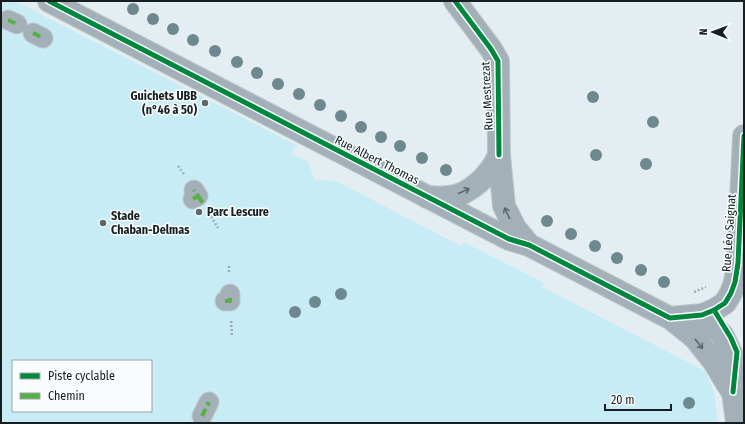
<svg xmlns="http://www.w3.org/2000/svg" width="745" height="424" font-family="'Fira Sans Condensed',sans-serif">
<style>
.green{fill:#c7ecf6;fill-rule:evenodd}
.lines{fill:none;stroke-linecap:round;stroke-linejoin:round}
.pedestrian-casing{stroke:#c0c8cb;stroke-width:21}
.minor-casing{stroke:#c0c8cb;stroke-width:24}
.path{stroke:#a0abb1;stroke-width:2.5;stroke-dasharray:2 2;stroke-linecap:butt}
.pedestrian{stroke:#a3b0b8;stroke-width:19}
.minor{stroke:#a3b0b8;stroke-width:22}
.quiet{stroke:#55b145;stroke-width:4;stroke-dasharray:8 4;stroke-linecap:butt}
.cycleway-casing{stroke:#f8fcfd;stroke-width:8}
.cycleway{stroke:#00873e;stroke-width:5}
.tree{fill:#6e888f}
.oneway{stroke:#5c676c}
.poi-dot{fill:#5e6769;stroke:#f8fcfd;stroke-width:1.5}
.labels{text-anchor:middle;stroke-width:3;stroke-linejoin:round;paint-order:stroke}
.poi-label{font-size:12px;font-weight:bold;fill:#161e1f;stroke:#f8fcfd;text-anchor:start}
.street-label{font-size:12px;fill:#161e1f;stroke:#f8fcfd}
</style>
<rect width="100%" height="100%" fill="#e4eef2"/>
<path class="green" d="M1,1h14l281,144 -4,9 16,8 7,19 12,-1 13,3 121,63 3,-4 80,41 -2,4 163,84 9,21 4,31h-717zM13,361h138v50h-138z"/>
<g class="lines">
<defs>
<path id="pedestrian" d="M8,20l9,4
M33,33l10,5
M193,199l5,-3 -4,-6
M225,301h5v-7
M202,416l7,-14"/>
<path id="minor" d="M49,1l460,238 20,6 141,73 32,-3 12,-5 11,-7 6,-10 4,-11 3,-19 6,-127
M455,1l36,48 7,12 1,94 5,51 11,22 14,17
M427,197c7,0 15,1 22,0 21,-2 42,-23 50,-42
M702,315l21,21 8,17 2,39 4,31
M670,318l25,20 19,24 17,28"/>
</defs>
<use href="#pedestrian" class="pedestrian-casing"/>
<use href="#minor" class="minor-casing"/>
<path class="path" d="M178,166l6,8
M209,213l9,15
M229,266v8
M694,292l12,-5
M231,321l1,16"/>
<use href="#pedestrian" class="pedestrian"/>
<use href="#minor" class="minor"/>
<path class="quiet" d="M8,20l9,4
M33,33l10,5
M198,196l5,7
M193,199l5,-3 -4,-6
M225,301h5v-7
M202,416l7,-14"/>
<defs>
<path id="cycleway" d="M49,1l460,238 20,6 141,73 32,-3 12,-5 11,-7 6,-10 4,-11 3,-19 6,-127
M455,1l36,48 7,12 1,94
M714,310l17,28 6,14 -4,40"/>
</defs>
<use href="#cycleway" class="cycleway-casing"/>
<use href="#cycleway" class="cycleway"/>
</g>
<g class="tree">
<circle cx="133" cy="9" r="6"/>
<circle cx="153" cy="19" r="6"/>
<circle cx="173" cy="29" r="6"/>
<circle cx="193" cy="40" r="6"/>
<circle cx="215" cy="51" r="6"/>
<circle cx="237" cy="62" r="6"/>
<circle cx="257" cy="73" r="6"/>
<circle cx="278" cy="84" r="6"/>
<circle cx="299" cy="94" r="6"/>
<circle cx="593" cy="97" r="6"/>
<circle cx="320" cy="105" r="6"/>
<circle cx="341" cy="116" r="6"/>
<circle cx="653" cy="122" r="6"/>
<circle cx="361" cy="127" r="6"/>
<circle cx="381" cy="137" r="6"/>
<circle cx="400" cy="146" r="6"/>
<circle cx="596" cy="155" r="6"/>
<circle cx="422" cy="158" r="6"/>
<circle cx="646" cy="164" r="6"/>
<circle cx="446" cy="170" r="6"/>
<circle cx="547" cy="221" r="6"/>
<circle cx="571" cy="234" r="6"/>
<circle cx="595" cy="246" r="6"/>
<circle cx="617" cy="258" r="6"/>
<circle cx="641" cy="270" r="6"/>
<circle cx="664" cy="282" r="6"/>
<circle cx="341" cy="294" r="6"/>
<circle cx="315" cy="302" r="6"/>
<circle cx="295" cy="312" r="6"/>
<circle cx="689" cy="403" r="6"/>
</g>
<defs><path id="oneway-shaft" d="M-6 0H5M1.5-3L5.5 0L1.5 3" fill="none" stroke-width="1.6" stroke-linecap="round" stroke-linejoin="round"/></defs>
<g class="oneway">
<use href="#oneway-shaft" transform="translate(464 191) rotate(-25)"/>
<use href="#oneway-shaft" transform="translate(507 213) rotate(-115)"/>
<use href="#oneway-shaft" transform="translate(699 344) rotate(51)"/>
</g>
<g class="poi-dot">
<circle cx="205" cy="103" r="4"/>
<circle cx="199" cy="212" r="4"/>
<circle cx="103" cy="223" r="4"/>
</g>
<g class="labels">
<g class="poi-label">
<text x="197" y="100" text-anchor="end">Guichets UBB<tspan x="197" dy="14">(n°46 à 50)</tspan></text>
<text x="207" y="216">Parc Lescure</text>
<text x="111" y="220">Stade<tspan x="111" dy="14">Chaban-Delmas</tspan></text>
</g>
<g class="street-label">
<text transform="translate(487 96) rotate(-93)" y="4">Rue Mestrezat</text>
<text transform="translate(377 160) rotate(27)" y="4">Rue Albert Thomas</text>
<text transform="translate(729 233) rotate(-86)" y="4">Rue Léo Saignat</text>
</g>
</g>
<rect width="745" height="424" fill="none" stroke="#161e1f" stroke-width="4"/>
<rect x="12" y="360" width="140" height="52" fill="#f8fcfd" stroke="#9ea3a4"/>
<rect x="20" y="373" width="20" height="6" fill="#00873e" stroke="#9ea3a4"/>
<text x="48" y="380" font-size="12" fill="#161e1f">Piste cyclable</text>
<rect x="20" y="393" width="20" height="6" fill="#55b145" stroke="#9ea3a4"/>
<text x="48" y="400" font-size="12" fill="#161e1f">Chemin</text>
<g transform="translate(713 32) rotate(271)" stroke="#f8fcfd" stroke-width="3" paint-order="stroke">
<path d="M0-3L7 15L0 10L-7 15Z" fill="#161e1f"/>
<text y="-6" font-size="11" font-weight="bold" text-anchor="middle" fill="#161e1f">N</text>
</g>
<path d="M605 404v6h66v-6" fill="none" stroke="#161e1f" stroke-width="2"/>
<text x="611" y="404" font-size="12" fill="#161e1f" stroke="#f8fcfd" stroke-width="3" paint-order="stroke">20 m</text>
</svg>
